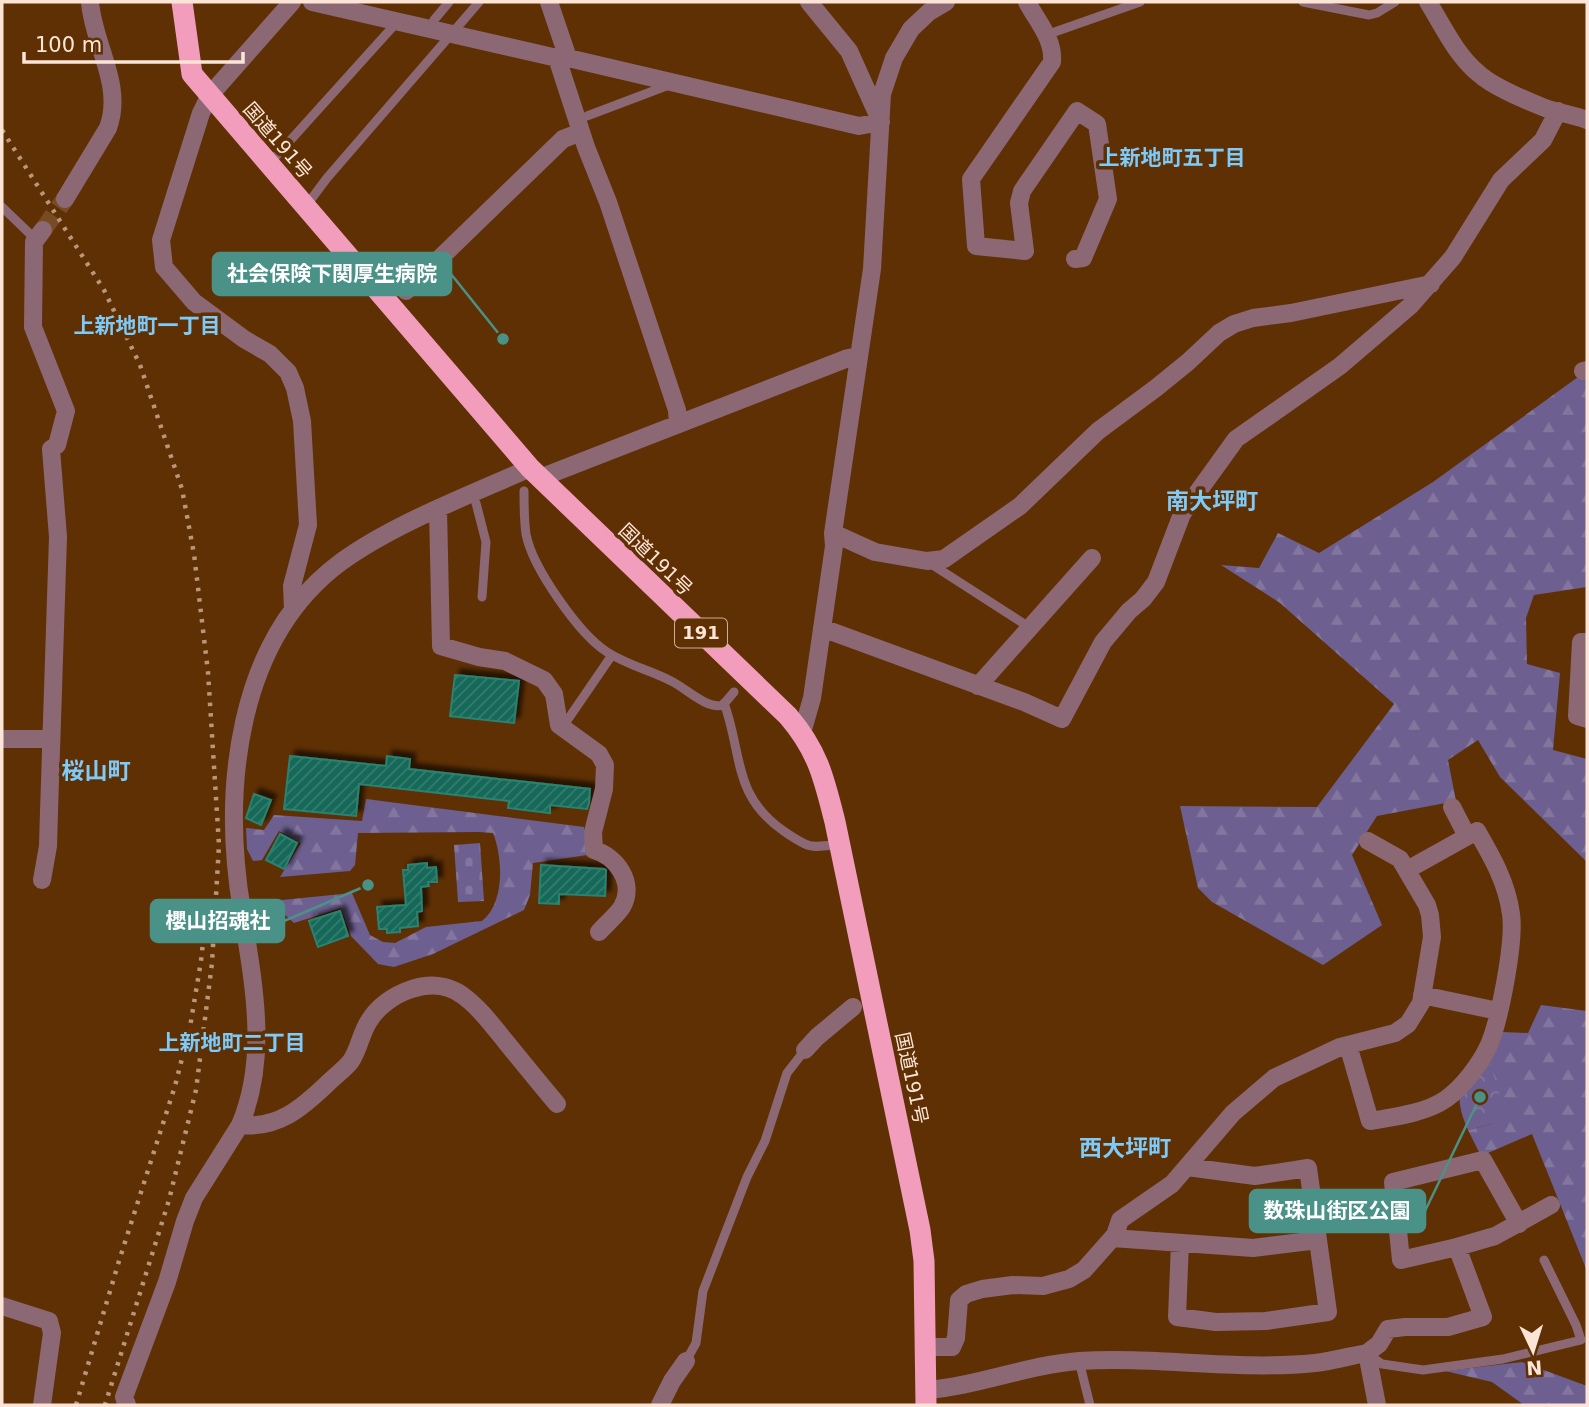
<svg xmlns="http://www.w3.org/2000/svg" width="1589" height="1407" font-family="'DejaVu Sans','Noto Sans JP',sans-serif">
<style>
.forest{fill:url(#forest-firs)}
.cemetery{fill:url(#cemetery-stones)}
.park{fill:url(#park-crowns)}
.building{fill:url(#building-hatch);stroke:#2c8270;stroke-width:2;filter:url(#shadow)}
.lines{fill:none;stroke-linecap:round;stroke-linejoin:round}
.street-tunnel{stroke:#774b24;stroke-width:18;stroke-dasharray:18 9;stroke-linecap:butt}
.lane{stroke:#8b6874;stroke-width:9}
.street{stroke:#8b6874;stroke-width:18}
.highway{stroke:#f29dbc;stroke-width:21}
.rail{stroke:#b9977c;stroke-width:4.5;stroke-dasharray:3.5 7;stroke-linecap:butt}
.labels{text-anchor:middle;stroke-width:7;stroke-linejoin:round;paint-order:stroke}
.shield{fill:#5f3004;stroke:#cdaf97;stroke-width:2}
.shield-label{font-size:18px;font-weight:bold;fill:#fce5d6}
.street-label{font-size:19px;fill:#fce5d6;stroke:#5f3004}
.neighbourhood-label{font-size:21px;font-weight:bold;fill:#7ecaf8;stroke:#5f3004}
.quarter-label{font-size:23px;font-weight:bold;fill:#7ecaf8;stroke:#5f3004}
.leader{fill:none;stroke:#4a9288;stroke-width:2.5}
.callout-dot{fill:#4a9288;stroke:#5f3004;stroke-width:2.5}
.callout{fill:#4a9288;stroke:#4a9288;stroke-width:2.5}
.callout-label{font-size:21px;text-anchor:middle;font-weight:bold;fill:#fff}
</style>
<defs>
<pattern id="forest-firs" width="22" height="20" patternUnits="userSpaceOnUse" patternTransform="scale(1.75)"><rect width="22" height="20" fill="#6d5f8f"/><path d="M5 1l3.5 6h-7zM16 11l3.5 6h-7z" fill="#83769e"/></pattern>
<pattern id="cemetery-stones" width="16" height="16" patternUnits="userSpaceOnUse" patternTransform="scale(1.75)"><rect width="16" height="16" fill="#6d5f8f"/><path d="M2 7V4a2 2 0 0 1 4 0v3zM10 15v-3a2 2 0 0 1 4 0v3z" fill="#83769e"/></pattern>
<pattern id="park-crowns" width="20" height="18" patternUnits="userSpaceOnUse" patternTransform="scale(1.75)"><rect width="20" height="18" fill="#6d5f8f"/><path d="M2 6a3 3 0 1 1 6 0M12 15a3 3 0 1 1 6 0" fill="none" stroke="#83769e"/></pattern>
<pattern id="building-hatch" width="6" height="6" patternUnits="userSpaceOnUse" patternTransform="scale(1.75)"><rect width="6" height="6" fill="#136858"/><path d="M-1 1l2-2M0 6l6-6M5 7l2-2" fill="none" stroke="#367d6f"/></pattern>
<filter id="shadow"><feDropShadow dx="5.5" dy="-5.5" stdDeviation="2" flood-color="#0009"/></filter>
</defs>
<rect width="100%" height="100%" fill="#5f3004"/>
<path class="forest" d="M1578,377h9v210l-53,8 -8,23 1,46 33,9 -7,77 34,9v103l-87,-85 -22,-37 -30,20 8,41 -79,15 -25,39 30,70 -59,40 -111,-63 -14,-14 -18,-82 137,1 77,-103 -114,-101 -59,-38 38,3 19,-35 41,20 114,-71z
M366,799l218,28 3,28 -54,8 -3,32 -6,15 -91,44 -39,13 -16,-3 -27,-28 -10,-28 -47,15 -11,-10 -1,-13 70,-7 18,42 13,7 12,1 31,-16 56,-6c23,-18 21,-63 11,-88l-14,-1 -121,1 -3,32 -5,6 -70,6 21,-34 -22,-12 -17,29 -9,1 -6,-12 -1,-21 18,2 10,-15 88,6z
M1541,1005l46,6v260l-55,-137 -51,22 -13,-26 27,-7 -6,-64 13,-27 26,1z
M1522,1362l65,24v19h-63l-32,-23 -47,-11z"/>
<path class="cemetery" d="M480,843l4,58 -26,1 -4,-57z"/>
<path class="park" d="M1489,1059l12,41 -6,23 -27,7c-17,-42 -6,-40 21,-71z"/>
<path class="building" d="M455,675l64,6 -5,42 -64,-7z
M290,756l96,10 1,-10 23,3 -1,10 181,20 -1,14 -2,6 -37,-4v8l-42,-5 1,-7 -150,-17 -3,32 -72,-7z
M254,794l17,6 -10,25 -15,-7z
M280,834l17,9 -13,26 -18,-9z
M427,863v5l9,-1 1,15h-9l1,4 -8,1 1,24 -5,1 1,14 -18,2v4l-13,1v-4h-8l-2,-22 29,-2 -3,-35h5v-5z
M541,865l63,4 2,1 -1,26 -46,-2v10l-20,-1z
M340,911l8,25 -30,11 -9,-26z"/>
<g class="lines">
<path class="street-tunnel" d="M43,230l22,-31"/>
<path class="lane" d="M1303,2l66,13 8,-2 18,-11
M430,29l4,-9 15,-18
M1046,35l94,-33
M587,116l82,-31
M269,164l129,-143
M306,206l21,-28 152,-176
M2,207l28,27 3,7
M524,491c0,14 0,29 2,43 6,33 53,100 81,118 22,14 43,18 64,29 15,7 36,29 52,24l11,-13
M476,503l10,39 -4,55
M928,562l101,65
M724,703c19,52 8,93 61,129 25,17 25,16 55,12
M562,728l50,-73
M1369,1355l13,9 41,6 80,-11 78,-19 -5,-15 -32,-65
M686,1361l10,-18 7,-52 44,-114 18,-36 22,-68 18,-23
M1079,1361l11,44"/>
<path class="street" d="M292,2l-82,93 -9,18 -40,127 3,27 30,35 50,37 26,15 18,18 7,16 7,33 6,104 -16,61 1,24
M312,2l245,56h11l291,68 22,-4 -32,-71 -40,-49
M549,2l19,56
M1027,2c10,19 27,37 25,60l-81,117 5,67 49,5 -6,-48 3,-12 55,-80 20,13 11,75 -25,59 -8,1
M1428,2c15,24 28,53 50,71 15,14 47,27 67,35 14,5 29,7 42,12
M557,58l29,89 22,55 69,208 1,14
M65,199l43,-71c16,-43 -15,-84 -18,-126
M406,291l157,-152 18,-7
M1583,371l4,-1
M540,478l308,-120 11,-2
M438,509l3,137 38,11 26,4 39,19 10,14 5,31 40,29 6,11 -1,24 -11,43 1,18c22,6 42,33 28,57 -6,9 -16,17 -23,25
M833,533l42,19 52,9 17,-2 76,-53 78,-75 58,-43 32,-26 31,-29 15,-9 19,-6 38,-5 140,-29
M822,628l202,74 38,17 41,-77 26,-31 14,-12 13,-17 26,-68 54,-75 104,-73 70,-60 43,-49 48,-77 42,-40 15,-29
M1587,642h-6l-4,74 10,3
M978,686l114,-128
M802,733l10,-35 22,-152 -1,-13 39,-264 10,-175 12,-36 17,-29 18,-17 17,-10
M2,739h49
M1452,807l15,29
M42,880l6,-34 1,-34 9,-275 -7,-88 6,-4 9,-34 -33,-84 1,-85 9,-12
M1422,995l76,16
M1348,1045l22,76c24,-4 56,-8 76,-22 17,-12 35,-36 43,-54 11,-26 26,-104 22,-131 -4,-31 -19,-57 -34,-83l-70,39
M805,1050l12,-13 36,-30
M240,1125c38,4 62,-17 88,-42 7,-7 17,-14 23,-22 8,-12 10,-28 18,-40 17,-28 64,-48 93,-26 17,12 31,31 44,47 17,21 34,42 51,62
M1112,1238l141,10 65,-8
M1180,1243l-3,74 39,5 50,-1 62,-9 -20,-144 -53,8 -68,-9
M1457,1247l38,-11 56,-31
M2,1306l47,15 3,12 -10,72
M925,1347h27l4,-9 3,-38 7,-6 16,-5 31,-4 30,1 26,-7 15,-9 31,-35 5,-15 52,-36 61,-71 41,-35 66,-31 55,-14 13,-9 13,-21 11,-66 -2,-22 -3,-10 -27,-46 -32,-18
M1367,1353l12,-9 9,-15 17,-2h43l35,-10 -26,-70 -56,13 -8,-78 90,-22 36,64
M926,1390c52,-4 101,-25 153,-29 78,-5 157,10 236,2 17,-2 35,-7 52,-10l10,52
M127,1405l-3,-8 43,-115 18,-61 9,-23 46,-73c29,-68 13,-144 2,-214 -20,-119 -7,-271 99,-349 52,-38 129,-67 189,-94
M660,1405l12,-24 14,-20"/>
<path class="highway" d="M182,2l10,72 338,394 258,248c30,35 36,62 47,106l85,408 4,31 2,144"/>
<path class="rail" d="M2,130l102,160 36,75 42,124 12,65 14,118 11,173 -7,118 -16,127 -27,110 -64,205
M76,1405l43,-144 56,-175 15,-59 11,-66 4,-38"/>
</g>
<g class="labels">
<rect class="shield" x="675" y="618.5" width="52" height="29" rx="5"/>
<g class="shield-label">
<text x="701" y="639">191</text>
</g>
<g class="street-label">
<text transform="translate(278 140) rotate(49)" y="7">国道191号</text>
<text transform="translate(656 559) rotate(44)" y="7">国道191号</text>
<text transform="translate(912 1078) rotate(78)" y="7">国道191号</text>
</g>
<g class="neighbourhood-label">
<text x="1172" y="165">上新地町五丁目</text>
<text x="147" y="333">上新地町一丁目</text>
<text x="232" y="1050">上新地町二丁目</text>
</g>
<g class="quarter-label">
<text x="1212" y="509">南大坪町</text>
<text x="96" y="779">桜山町</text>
<text x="1125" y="1156">西大坪町</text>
</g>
</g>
<path class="leader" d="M503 339L451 274M368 885L284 921M1480 1097L1425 1211"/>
<g class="callout-dot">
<circle cx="503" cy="339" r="7"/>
<circle cx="368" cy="885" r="7"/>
<circle cx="1480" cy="1097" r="7"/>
</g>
<g class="callout">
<rect x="213" y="253" width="238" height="42" rx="7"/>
<rect x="151" y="900" width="133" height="42" rx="7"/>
<rect x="1250" y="1190" width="175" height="42" rx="7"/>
</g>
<g class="callout-label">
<text x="332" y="281">社会保険下関厚生病院</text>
<text x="218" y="928">櫻山招魂社</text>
<text x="1337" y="1218">数珠山街区公園</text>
</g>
<rect width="1589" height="1407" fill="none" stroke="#fce5d6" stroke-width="7"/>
<g transform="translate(1533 1351) rotate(176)" stroke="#5f3004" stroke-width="5" paint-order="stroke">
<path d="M0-5L12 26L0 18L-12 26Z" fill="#fce5d6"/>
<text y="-10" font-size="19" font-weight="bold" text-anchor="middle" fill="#fce5d6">N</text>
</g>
<path d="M24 52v10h219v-10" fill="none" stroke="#fce5d6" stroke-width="3.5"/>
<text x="35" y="52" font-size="21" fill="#fce5d6" stroke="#5f3004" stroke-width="5" paint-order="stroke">100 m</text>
</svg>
